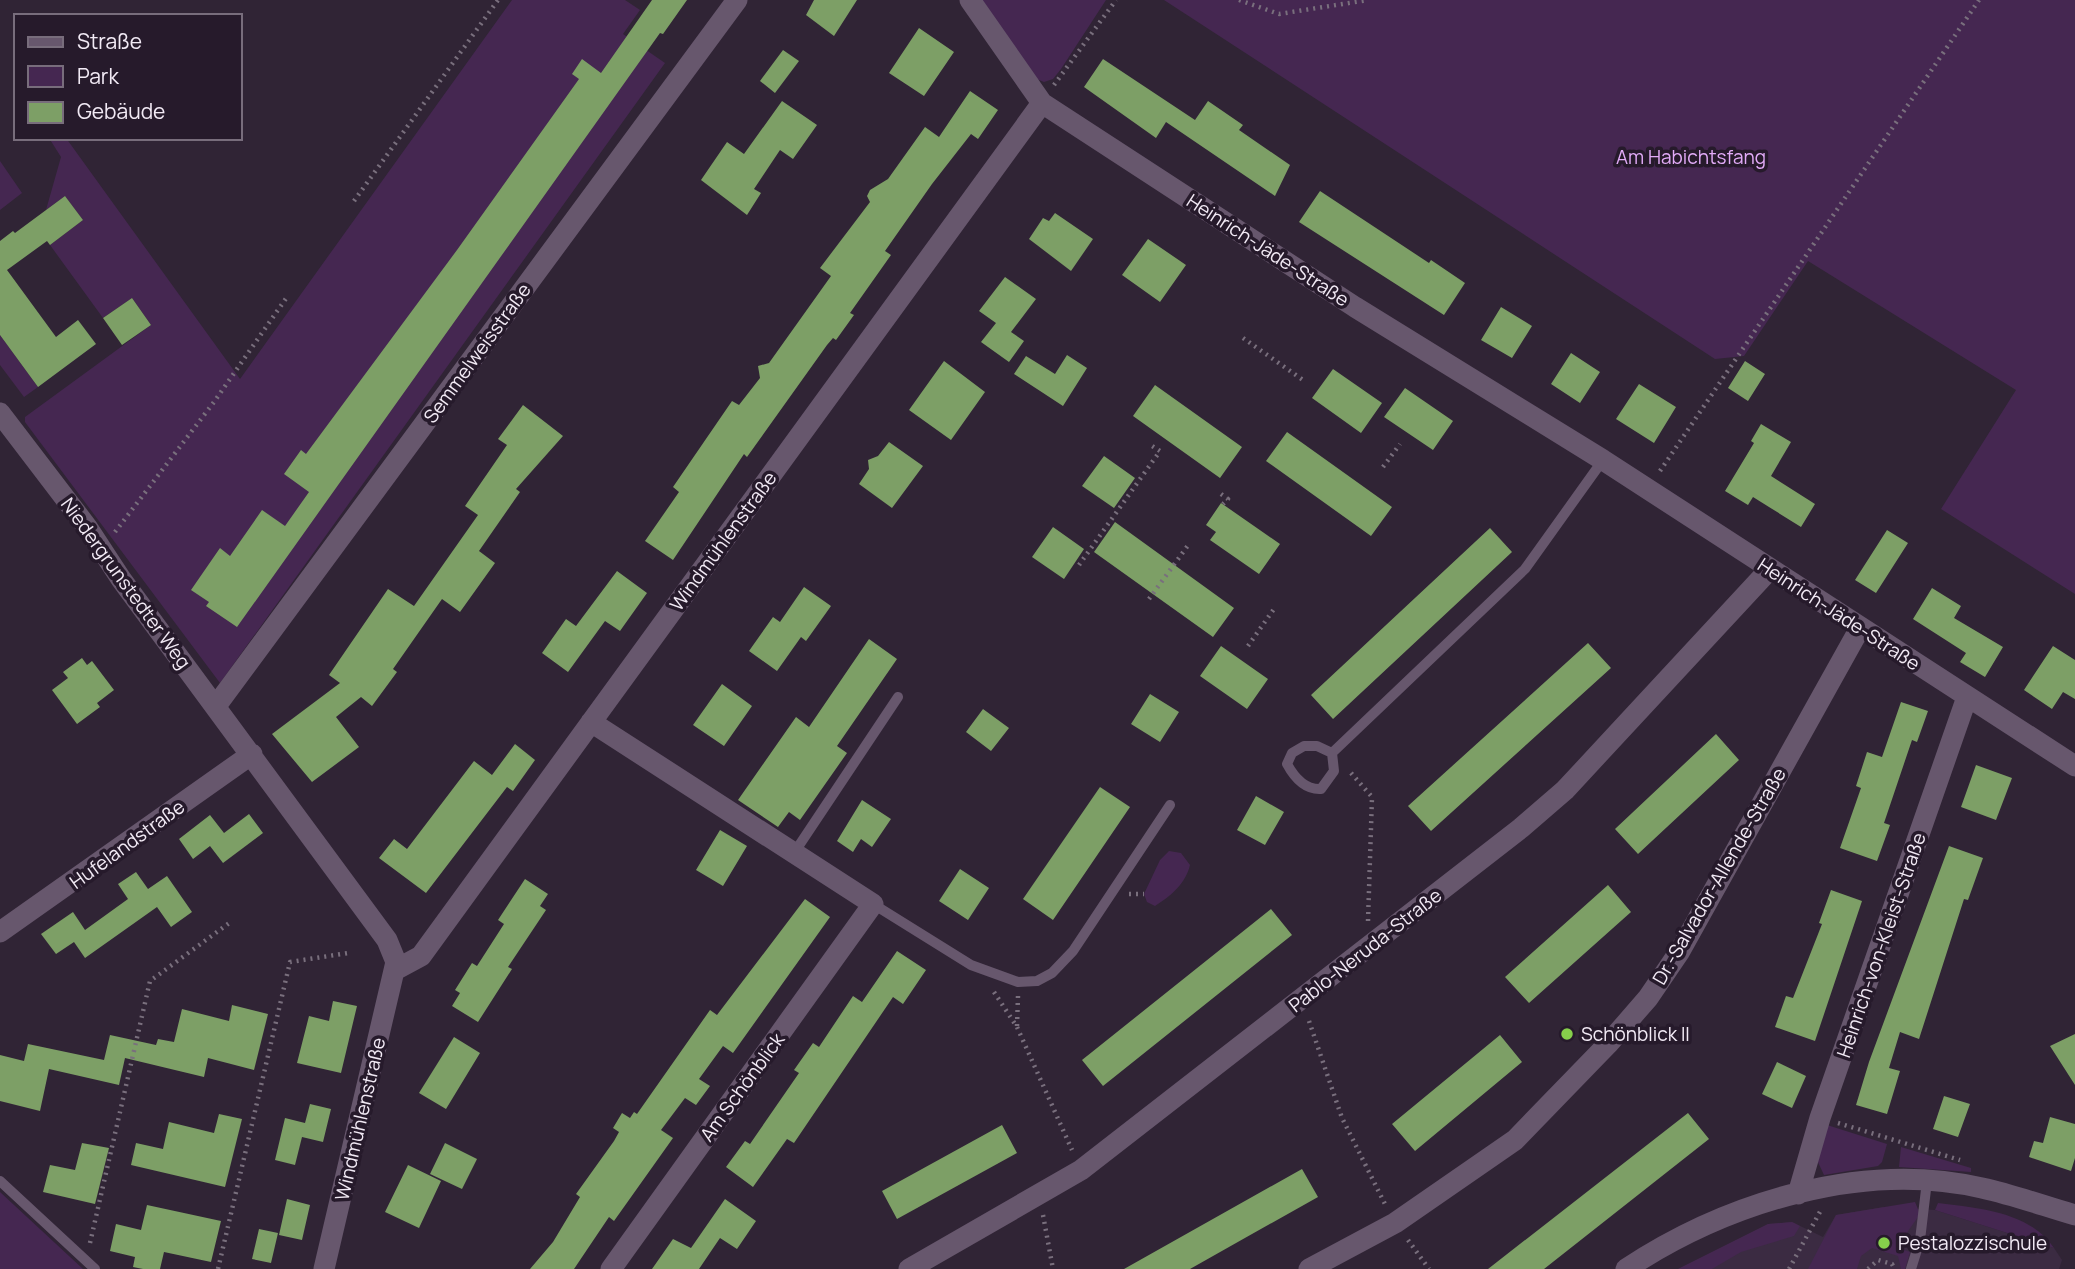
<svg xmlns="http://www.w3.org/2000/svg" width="2075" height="1269" font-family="Manrope,sans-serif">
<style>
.built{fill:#3b2b42}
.green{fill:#452751}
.building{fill:#7d9f66}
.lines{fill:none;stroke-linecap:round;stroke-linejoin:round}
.path{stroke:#796f7d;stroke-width:4.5;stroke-dasharray:2 5;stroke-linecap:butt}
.lane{stroke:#67576d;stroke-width:10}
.street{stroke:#67576d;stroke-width:21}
.poi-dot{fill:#86cf4b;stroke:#261a2b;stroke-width:2.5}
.labels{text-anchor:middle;stroke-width:7;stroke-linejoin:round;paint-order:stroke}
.park-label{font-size:19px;fill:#e2abf8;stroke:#261a2b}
.street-label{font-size:19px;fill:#f2eaf5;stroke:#261a2b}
.poi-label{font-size:19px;fill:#f2eaf5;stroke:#261a2b;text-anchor:start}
</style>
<rect width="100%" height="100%" fill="#302435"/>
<path class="built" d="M1884,1207l51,3 119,38 8,12 -3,9h-381l90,-45 24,-2 31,15 13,-22z"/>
<path class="green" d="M512,0h113l15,10 -17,24 42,29 -445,620 -195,-261v-5l126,-92 -19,-27 -29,20 -53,-73 33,-25 -18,-24 -19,14 15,-53 -12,-19h17l174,241z
M982,0h124l-45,69 -8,10 -9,3 -10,-4z
M1164,0h911v594l-134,-85 75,-119 -208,-129 -64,95 -29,3z
M0,161l22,32 -22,17z
M0,335l38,52 -14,10 -24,-32z
M1169,851l12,2 9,12c-4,18 -19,31 -35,41l-8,-4 -3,-8 16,-34z
M1827,1125l60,19 -5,18 -4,4 -54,9 -8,-17z
M1901,1147l70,21v4l-72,-5z
M0,1192l83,77h-83z
M1915,1202l5,12 -14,20 -5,15 9,3 -5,17h-4l-3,-13 -26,-8 -11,8 -4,13h-49l28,-54z
M1938,1203c41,5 92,9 116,45l-119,-38z
M1792,1222l8,4 -6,10 -53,16 -29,17h-34l90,-45z"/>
<path class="building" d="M652,0h35l-24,34 -3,-1 -423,594 -31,-21 3,-4 -18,-12 29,-42 10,8 32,-46 23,16 24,-34 -25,-18 17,-24 5,4 151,-204 122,-171 -7,-5 10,-15 19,14z
M814,0h43l-23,36 -28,-21z
M919,28l35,24 -30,44 -35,-23z
M783,50l16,11 -24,32 -15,-12z
M1103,59l92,61 13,-19 35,24 -4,5 51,35 -15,31 -109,-74 -10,16 -72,-51z
M970,91l28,19 -20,29 -7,-5 -39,50 -47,67 6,4 -41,58 4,2 -18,25 -3,-2 -6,7 -80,112 -3,-3 -71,106 -28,-19 34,-49 -6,-5 59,-86 7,4 21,-27 -2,-12 11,-3 62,-87 -11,-8 50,-66 -3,-6 3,-6 18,-11 37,-52 14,10z
M782,101l35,24 -24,34 -13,-9 -26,39 7,4 -14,22 -46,-35 26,-38 17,12z
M1320,191l109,72 2,-3 34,23 -21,32 -145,-93z
M65,196l18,24 -33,25 -3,-4 -40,29 49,67 22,-17 18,24 -58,43 -38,-52v-94l13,-10 2,2z
M1055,213l38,26 -22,32 -42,-32 14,-21 6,3z
M1148,239l38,26 -26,37 -38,-27z
M1005,277l31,22 -25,33 13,9 -15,21 -28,-20 15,-19 -17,-12z
M132,298l19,27 -29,20 -19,-27z
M1501,307l31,19 -20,32 -31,-18z
M1571,353l29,19 -20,31 -29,-19z
M1067,355l20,13 -24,38 -49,-32 12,-18 29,18z
M944,361l41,31 -34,48 -42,-30z
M1745,361l20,13 -17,27 -20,-13z
M1333,369l49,34 -21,30 -49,-35z
M1639,384l37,23 -22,36 -38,-24z
M1155,385l87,62 -22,31 -87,-62z
M1405,388l48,33 -20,29 -49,-33z
M523,405l40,31 -47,53 4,3 -41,59 16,12 -35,49 -18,-13 -49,70 4,3 -25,34 -11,-9 -25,20 23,30 -47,35 -40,-48 68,-51 -11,-8 59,-86 26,17 64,-91 -13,-9 42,-61 -9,-6z
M1761,424l30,18 -20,34 44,28 -14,23 -48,-30 -5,8 -23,-14 29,-48 -3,-2z
M1287,432l105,75 -21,29 -105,-75z
M889,442l34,24 -31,42 -33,-24 10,-15 -1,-9 10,-4z
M1104,456l31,22 -21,30 -32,-22z
M1221,503l59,41 -21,30 -49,-34 6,-8 -10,-7z
M1115,522l119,86 -21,29 -119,-85z
M1053,527l31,22 -20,30 -32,-22z
M1490,528l22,24 -179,167 -22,-24z
M1887,530l21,13 -32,50 -21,-13z
M617,571l30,22 -27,38 -15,-10 -37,51 -26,-19 24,-34 10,7z
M804,587l27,19 -25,35 -5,-4 -24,34 -28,-20 24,-34 7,5z
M1932,588l29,18 -7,12 49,29 -18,30 -25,-15 6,-9 -53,-34z
M869,639l28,20 -60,87 10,7 -47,67 -11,-8 -11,15 -40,-27 58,-83 13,10z
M1588,643l23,25 -180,163 -23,-25z
M1221,646l47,33 -21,30 -47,-33z
M2053,646l22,14v39l-12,-7 -11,17 -28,-19z
M82,658l5,7 5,-4 22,29 -17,13 3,4 -23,17 -25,-34 16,-12 -5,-6z
M722,684l30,22 -28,40 -31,-21z
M1150,694l29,18 -19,30 -29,-18z
M1901,702l27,9 -11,31 -5,-2 -28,83 6,2 -13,36 -37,-13 21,-60 -5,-2 11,-34 15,5z
M983,709l26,19 -18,23 -25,-19z
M1716,734l23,26 -101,94 -23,-25z
M515,744l20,16 -22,31 -6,-4 -81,106 -47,-35 15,-19 13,10 67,-88 18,14z
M1976,765l36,13 -16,42 -35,-13z
M1100,787l30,20 -77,113 -30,-21z
M1256,796l28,16 -19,33 -28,-15z
M862,800l29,19 -19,28 -11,-8 -8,13 -16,-11z
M249,814l14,19 -40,30 -13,-17 -17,13 -14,-20 31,-24 14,18z
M720,830l27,16 -24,40 -27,-16z
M1949,846l34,12 -15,42 -4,-1 -45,140 -19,-7 -11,36 11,3 -13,43 -31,-9 13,-43z
M960,869l29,19 -21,32 -29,-19z
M136,872l12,17 19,-13 25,36 -21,15 -14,-20 -72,51 -11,-16 -18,12 -15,-20 32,-22 12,18 43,-31 -10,-15z
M525,879l23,15 -8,12 6,4 -38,57 4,2 -34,53 -26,-16 8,-13 -5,-3 17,-27 5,3 27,-42 -6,-4z
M1608,885l23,27 -102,91 -24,-26z
M1831,890l31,11 -47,140 -40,-14 11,-31 7,2 29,-74 -3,-1z
M805,899l25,18 -97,136 -10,-7 -24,33 11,7 -14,19 -11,-7 -24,32 12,8 -59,83 -5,-4 -35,52h-44l23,-27 27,-45 -4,-3 38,-53 5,-9 -6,-4 9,-15 8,5 4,-6 3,2 73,-104 7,5z
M1271,909l21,26 -189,151 -21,-26z
M897,951l29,19 -23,34 -10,-7 -99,146 -7,-4 -34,48 -27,-20 19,-26 5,3 49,-71 -5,-3 19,-27 6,4 34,-51 9,6z
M333,1001l24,5 -16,67 -44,-10 12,-47 20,5z
M232,1005l36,9 -14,56 -46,-12 -4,19 -79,-19 -6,27 -70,-16 -9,42 -40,-10v-46l24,6 4,-17 76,16 6,-25 46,10 2,-6 16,3 8,-33 47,12z
M2075,1034v51l-25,-39z
M1500,1035l22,27 -107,89 -23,-27z
M454,1037l26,16 -34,56 -27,-16z
M1777,1062l29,14 -14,32 -30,-14z
M1944,1096l26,8 -12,33 -25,-8z
M310,1104l21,5 -8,33 -21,-5 2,-8 -9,36 -20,-5 10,-42 20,5z
M1688,1113l21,26 -165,130h-56z
M219,1114l23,5 -17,68 -94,-22 5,-22 27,6 6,-27 45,11z
M2050,1117l25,7v34l-4,13 -42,-14 5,-16 9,2z
M1002,1125l15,28 -120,66 -15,-28z
M82,1143l27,5 -14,56 -52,-12 7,-27 25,5z
M445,1143l32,16 -15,30 -32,-15z
M408,1165l33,16 -22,47 -34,-16z
M1302,1169l16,28 -66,37 -62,35h-66z
M287,1199l23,6 -8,35 -23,-5z
M725,1199l31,22 -19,28 -17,-11 -21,31h-47l21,-30 18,9z
M147,1205l74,16 -10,41 -47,-10 -4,17h-17l-10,-2 2,-10 -25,-6 6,-27 25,6z
M259,1229l19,4 -7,30 -19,-4z"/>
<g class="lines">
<path class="path" d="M1239,0l40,14 89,-14
M1054,85l62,-85
M354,201l144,-201
M1243,338l60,42
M1383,467l17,-23
M1660,471l319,-471
M1221,494l7,5 -5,5
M115,532l99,-130 73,-105
M1079,565l81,-114 -8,-5
M1149,599l40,-55
M1248,646l28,-40
M1351,773l21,24 -4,124
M1129,894h15
M994,992l23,35 55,123
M1309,1021l33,97 44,88
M1017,1026l1,-30
M1838,1123l122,37
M1043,1215l10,54
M1408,1240l21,29
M90,1243l60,-262 82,-60
M218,1269l72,-307 58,-9
M1789,1269l33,-61
M1868,1269l10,-9 14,4 2,4"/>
<path class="lane" d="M1304,746h13l15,7 2,18 -13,18c-17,1 -27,-12 -34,-25l5,-11z
M1332,753l193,-184 78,-109
M794,853l104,-156
M873,904l98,61 47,17 19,-1 15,-8 21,-22 97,-146
M0,1181l95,88
M1911,1269l9,-29 7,-59"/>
<path class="street" d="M970,0l72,103 313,204 248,153 472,306
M0,413l87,114 34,52 266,361 9,22 -72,307
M216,706l521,-706
M591,722l282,182 -262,365
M0,932l252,-178
M395,970l26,-14 621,-853
M1798,1194l22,-76 147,-421
M909,1269l172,-99 440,-342 44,-38 205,-221
M1309,1269l86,-46 120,-83 93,-96 40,-46 32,-47 180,-323
M1626,1269c100,-66 236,-109 356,-81 32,7 62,18 93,27"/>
</g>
<g class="poi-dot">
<circle cx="1567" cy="1034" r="7"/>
<circle cx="1884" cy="1243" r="7"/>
</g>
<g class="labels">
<g class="park-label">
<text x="1691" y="164">Am Habichtsfang</text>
</g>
<g class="street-label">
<text transform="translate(1268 250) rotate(33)" y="7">Heinrich-Jäde-Straße</text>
<text transform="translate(477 353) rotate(-54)" y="7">Semmelweisstraße</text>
<text transform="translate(723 541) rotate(-54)" y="7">Windmühlenstraße</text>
<text transform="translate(126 583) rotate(54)" y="7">Niedergrunstedter Weg</text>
<text transform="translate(1839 614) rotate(33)" y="7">Heinrich-Jäde-Straße</text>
<text transform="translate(127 844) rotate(-36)" y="7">Hufelandstraße</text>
<text transform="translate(1719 876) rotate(-60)" y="7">Dr.-Salvador-Allende-Straße</text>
<text transform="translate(1881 945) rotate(-71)" y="7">Heinrich-von-Kleist-Straße</text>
<text transform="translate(1365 950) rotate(-38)" y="7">Pablo-Neruda-Straße</text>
<text transform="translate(742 1087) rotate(-54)" y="7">Am Schönblick</text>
<text transform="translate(360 1119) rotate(-77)" y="7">Windmühlenstraße</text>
</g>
<g class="poi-label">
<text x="1581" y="1041">Schönblick II</text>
<text x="1898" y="1250">Pestalozzischule</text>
</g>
</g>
<rect x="14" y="14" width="228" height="126" fill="#261a2b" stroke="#786d7c" stroke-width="2"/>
<rect x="28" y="37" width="35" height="10" fill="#67576d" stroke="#786d7c" stroke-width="2"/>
<text x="77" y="49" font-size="21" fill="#f2eaf5">Straße</text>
<rect x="28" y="66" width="35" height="21" fill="#452751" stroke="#786d7c" stroke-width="2"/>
<text x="77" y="84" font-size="21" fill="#f2eaf5">Park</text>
<rect x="28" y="102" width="35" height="21" fill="#7d9f66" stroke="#786d7c" stroke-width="2"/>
<text x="77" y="119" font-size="21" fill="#f2eaf5">Gebäude</text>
</svg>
